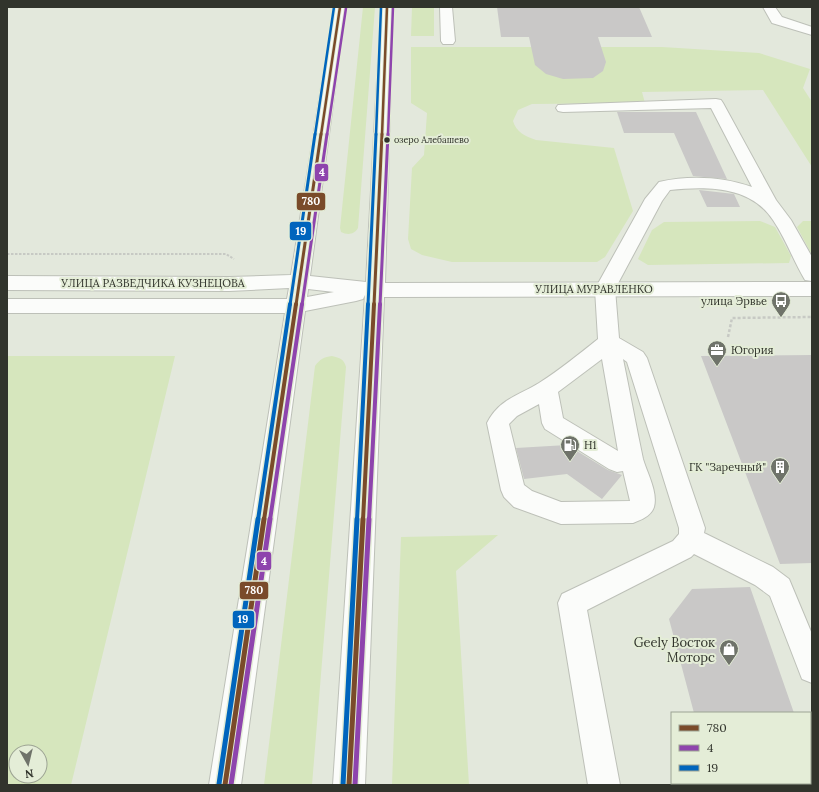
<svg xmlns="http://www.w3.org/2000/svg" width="819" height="792" font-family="Lora,serif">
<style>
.green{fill:#d6e6bd;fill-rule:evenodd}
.building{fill:#c9c8c7}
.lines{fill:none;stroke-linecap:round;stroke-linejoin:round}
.minor-casing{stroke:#bdc0b8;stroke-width:2}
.major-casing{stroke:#bdc0b8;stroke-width:2}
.path-far1{stroke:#c7c9c4;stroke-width:2;stroke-dasharray:2.5 1.5;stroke-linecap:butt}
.path{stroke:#c7c9c4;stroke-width:2.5;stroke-dasharray:3 2;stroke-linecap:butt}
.minor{fill:#fbfcfa;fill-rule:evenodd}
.major{fill:#fbfcfa;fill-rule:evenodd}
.bus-1-far3-casing{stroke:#e4edd7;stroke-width:4.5}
.bus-1-far2-casing{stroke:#e4edd7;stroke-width:5.5}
.bus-1-far1-casing{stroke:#e4edd7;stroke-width:7}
.bus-1-casing{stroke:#e4edd7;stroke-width:8}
.bus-2-far3-casing{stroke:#e4edd7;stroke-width:4.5}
.bus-2-far2-casing{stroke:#e4edd7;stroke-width:5.5}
.bus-2-far1-casing{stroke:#e4edd7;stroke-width:7}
.bus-2-casing{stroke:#e4edd7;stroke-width:8}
.bus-3-far3-casing{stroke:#e4edd7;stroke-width:4.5}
.bus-3-far2-casing{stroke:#e4edd7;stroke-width:5.5}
.bus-3-far1-casing{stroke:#e4edd7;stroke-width:7}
.bus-3-casing{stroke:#e4edd7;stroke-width:8}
.bus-1-far3{stroke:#7a4b2a;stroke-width:2.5}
.bus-1-far2{stroke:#7a4b2a;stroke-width:3}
.bus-1-far1{stroke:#7a4b2a;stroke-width:4}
.bus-1{stroke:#7a4b2a;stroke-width:5}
.bus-2-far3{stroke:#8e44ad;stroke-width:2.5}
.bus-2-far2{stroke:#8e44ad;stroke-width:3}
.bus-2-far1{stroke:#8e44ad;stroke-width:4}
.bus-2{stroke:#8e44ad;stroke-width:5}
.bus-3-far3{stroke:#0065bd;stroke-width:2.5}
.bus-3-far2{stroke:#0065bd;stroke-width:3}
.bus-3-far1{stroke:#0065bd;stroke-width:4}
.bus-3{stroke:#0065bd;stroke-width:5}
.bus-dot{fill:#31342c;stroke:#e4edd7;stroke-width:1.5}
.labels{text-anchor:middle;stroke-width:4;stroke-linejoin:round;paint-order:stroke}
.far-bus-label{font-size:9px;fill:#31342c;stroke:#e4edd7;text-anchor:start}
.street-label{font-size:11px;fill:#31342c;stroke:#e4edd7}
.poi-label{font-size:11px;fill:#31342c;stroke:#e4edd7;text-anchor:end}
.near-poi-label{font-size:13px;fill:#31342c;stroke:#e4edd7;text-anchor:end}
.line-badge{stroke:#e4edd7;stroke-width:1.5}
.badge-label{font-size:11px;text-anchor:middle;font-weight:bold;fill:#fff}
</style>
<rect width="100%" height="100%" fill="#e3e8dc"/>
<path class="green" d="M363,7h12l-17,221c-4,7 -11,7 -17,4l-1,-4z
M412,7h22v29h-23z
M411,47h251l97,6 51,16 -7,19 9,14v65l-49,-77 -121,2 3,11 -113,1 -14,6 -5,11c3,11 12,15 23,19l78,8 19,63 -28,46 -8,5h-145l-30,-7 -11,-6 -3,-10 4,-71 12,-13 3,-42 -16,-10z
M760,221l15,6 16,29 -2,7 -141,2 -10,-6 14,-29 12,-8z
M803,221h9v34l-15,-28z
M7,356h168l-104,429h-64zM16,752h24v24h-24z
M332,356c8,2 12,3 14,11l-34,418h-48l51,-419c5,-7 9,-9 17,-10z
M498,535l-42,36 13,214h-77l9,-248z"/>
<path class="building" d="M497,7h142l13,30h-54l8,25 -3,9 -10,7 -30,1 -17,-5 -11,-9 -6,-28h-28z
M617,112h79l31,67 -34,-3 -19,-43h-50z
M699,190l35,4 6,13h-33z
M812,355v208l-32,1 -79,-208z
M567,445l41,25 14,5 -20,24 -35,-25 -43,5 -8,-31z
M750,587l44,126h-100l-25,-94 23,-30z"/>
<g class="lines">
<defs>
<path id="minor" d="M440,7h12l3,34 -2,3h-10l-2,-3z
M763,7h12l7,10 30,10v8l-40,-12z
M716,99l5,1 2,3 53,97 15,20 21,37v24l-7,-1c-12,-20 -19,-41 -32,-60 -22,-34 -66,-34 -103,-30l-8,11 -47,88 4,49 24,14 4,6 58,170 -1,5 69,34 16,12 23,55v49l-10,-4 -32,-83 -15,-11 -61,-31 -3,3 -104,53 33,175h-32l-30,-182 4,-9 111,-53 6,-7v-6l-52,-166 -4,-3c7,34 13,67 20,100 4,14 15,33 11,48 -3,9 -13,13 -21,16l-72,1 -47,-17 -10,-10 -3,-7 -14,-67c12,-24 31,-27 52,-40 21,-13 40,-29 59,-44l-3,-50 50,-90 14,-17c31,-7 64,-5 93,5l-41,-79 -148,4 -5,-1 -2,-3 2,-3zM602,359l16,92 -55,-33 -5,-26zM539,404l3,19 3,6 64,40 8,3 6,-1 7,30 -69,1 -29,-11 -8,-6 -15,-61 8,-8z"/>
<path id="major" d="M334,7h12l-36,269 56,6 15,-275h12l-8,276 427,-1v14l-428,1 -19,488h-32l32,-490 -2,4 -7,2 -51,10 -64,474h-32l76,-472h-278v-14h280l2,-11 -60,3 -222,-1v-14l222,1 62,-2zM308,289l26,3 -27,5z"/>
</defs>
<use href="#minor" class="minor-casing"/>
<use href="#major" class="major-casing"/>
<path class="path-far1" d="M7,254h219l8,5"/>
<path class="path" d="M728,337l4,-19 80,-1"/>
<use href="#minor" class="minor"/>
<use href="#major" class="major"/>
<defs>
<path id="bus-1-far3" d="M321,135l19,-128
M382,135l5,-128"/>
<path id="bus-1-far2" d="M296,305l25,-171
M374,305l8,-171"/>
<path id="bus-1-far1" d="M264,520l32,-216
M363,520l11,-216"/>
<path id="bus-1" d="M225,785l39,-266
M349,785l14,-266"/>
<path id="bus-2-far3" d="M327,135l19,-127
M388,135l5,-128"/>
<path id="bus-2-far2" d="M302,305l25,-171
M380,305l8,-171"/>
<path id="bus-2-far1" d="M270,520l32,-216
M369,520l11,-216"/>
<path id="bus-2" d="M231,785l39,-266
M355,785l14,-266"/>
<path id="bus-3-far3" d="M315,135l19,-128
M376,135l5,-128"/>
<path id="bus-3-far2" d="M290,305l25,-171
M368,305l8,-171"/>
<path id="bus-3-far1" d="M258,520l32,-216
M357,520l11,-216"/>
<path id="bus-3" d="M219,784l39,-265
M343,785l14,-266"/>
</defs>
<use href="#bus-1-far3" class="bus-1-far3-casing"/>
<use href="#bus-1-far2" class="bus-1-far2-casing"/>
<use href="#bus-1-far1" class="bus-1-far1-casing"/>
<use href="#bus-1" class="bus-1-casing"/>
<use href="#bus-2-far3" class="bus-2-far3-casing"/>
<use href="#bus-2-far2" class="bus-2-far2-casing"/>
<use href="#bus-2-far1" class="bus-2-far1-casing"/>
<use href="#bus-2" class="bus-2-casing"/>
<use href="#bus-3-far3" class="bus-3-far3-casing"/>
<use href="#bus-3-far2" class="bus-3-far2-casing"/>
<use href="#bus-3-far1" class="bus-3-far1-casing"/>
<use href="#bus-3" class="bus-3-casing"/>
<use href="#bus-1-far3" class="bus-1-far3"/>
<use href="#bus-1-far2" class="bus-1-far2"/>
<use href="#bus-1-far1" class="bus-1-far1"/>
<use href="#bus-1" class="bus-1"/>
<use href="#bus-2-far3" class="bus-2-far3"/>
<use href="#bus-2-far2" class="bus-2-far2"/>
<use href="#bus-2-far1" class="bus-2-far1"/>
<use href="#bus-2" class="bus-2"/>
<use href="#bus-3-far3" class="bus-3-far3"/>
<use href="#bus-3-far2" class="bus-3-far2"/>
<use href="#bus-3-far1" class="bus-3-far1"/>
<use href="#bus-3" class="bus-3"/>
</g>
<defs>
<symbol id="bus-pin" viewBox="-11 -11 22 30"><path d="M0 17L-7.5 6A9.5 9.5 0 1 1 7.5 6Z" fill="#6f736a" stroke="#e4edd7"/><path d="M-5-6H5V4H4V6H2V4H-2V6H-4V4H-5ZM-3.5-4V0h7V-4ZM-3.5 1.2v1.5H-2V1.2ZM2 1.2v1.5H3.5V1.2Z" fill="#fff"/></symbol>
<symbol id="office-pin" viewBox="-11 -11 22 30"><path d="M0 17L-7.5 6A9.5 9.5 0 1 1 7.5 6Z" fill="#6f736a" stroke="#e4edd7"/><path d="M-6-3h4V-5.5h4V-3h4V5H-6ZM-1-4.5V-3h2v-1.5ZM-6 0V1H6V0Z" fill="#fff"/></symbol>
<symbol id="fuel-pin" viewBox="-11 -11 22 30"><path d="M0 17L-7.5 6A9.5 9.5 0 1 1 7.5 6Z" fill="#6f736a" stroke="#e4edd7"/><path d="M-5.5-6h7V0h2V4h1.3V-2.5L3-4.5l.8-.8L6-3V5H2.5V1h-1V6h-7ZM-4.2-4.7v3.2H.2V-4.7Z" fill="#fff"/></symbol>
<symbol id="building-pin" viewBox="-11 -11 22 30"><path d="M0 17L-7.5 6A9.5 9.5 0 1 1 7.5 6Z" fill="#6f736a" stroke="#e4edd7"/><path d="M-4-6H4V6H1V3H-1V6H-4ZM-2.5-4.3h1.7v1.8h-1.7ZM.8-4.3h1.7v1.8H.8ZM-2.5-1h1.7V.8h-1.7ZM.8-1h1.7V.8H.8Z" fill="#fff"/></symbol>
<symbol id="shop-pin" viewBox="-11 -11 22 30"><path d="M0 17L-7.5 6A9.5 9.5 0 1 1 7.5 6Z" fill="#6f736a" stroke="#e4edd7"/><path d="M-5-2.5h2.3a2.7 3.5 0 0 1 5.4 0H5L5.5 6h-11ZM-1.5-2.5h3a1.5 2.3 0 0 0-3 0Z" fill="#fff"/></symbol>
</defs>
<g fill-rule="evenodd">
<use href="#bus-pin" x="770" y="290" width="22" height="30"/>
<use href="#office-pin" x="706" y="339" width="22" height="30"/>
<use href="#fuel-pin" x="559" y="434" width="22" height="30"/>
<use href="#building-pin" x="769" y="456" width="22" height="30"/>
<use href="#shop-pin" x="718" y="638" width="22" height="30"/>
</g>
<circle class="bus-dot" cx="387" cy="140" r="3.5"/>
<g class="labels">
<g class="far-bus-label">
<text x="394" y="143">озеро Алебашево</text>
</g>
<g class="street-label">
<text x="153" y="287">УЛИЦА РАЗВЕДЧИКА КУЗНЕЦОВА</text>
<text x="594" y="293">УЛИЦА МУРАВЛЕНКО</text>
</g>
<g class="poi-label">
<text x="767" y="305">улица Эрвье</text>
<text x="731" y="354" text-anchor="start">Югория</text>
<text x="584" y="449" text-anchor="start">Н1</text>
<text x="766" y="471">ГК "Заречный"</text>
</g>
<g class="near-poi-label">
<text x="715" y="647">Geely Восток<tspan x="715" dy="15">Моторс</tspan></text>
</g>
</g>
<g class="line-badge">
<rect x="314" y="163" width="15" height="19" rx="4" fill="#8e44ad"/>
<rect x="296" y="192" width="30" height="19" rx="4" fill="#7a4b2a"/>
<rect x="289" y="221" width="23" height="20" rx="4" fill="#0065bd"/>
<rect x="256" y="551" width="16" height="20" rx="4" fill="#8e44ad"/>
<rect x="239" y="581" width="30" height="19" rx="4" fill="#7a4b2a"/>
<rect x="232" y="610" width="23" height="19" rx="4" fill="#0065bd"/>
</g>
<g class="badge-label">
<text x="322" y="176">4</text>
<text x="311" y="205">780</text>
<text x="301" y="235">19</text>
<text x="264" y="565">4</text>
<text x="254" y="594">780</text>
<text x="243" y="623">19</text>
</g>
<rect width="819" height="792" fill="none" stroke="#31342c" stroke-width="16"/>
<rect x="671" y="712" width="140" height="72" fill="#e4edd7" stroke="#9ca393"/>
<rect x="679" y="725" width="20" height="6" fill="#7a4b2a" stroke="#9ca393"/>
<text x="707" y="732" font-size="12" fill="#31342c">780</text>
<rect x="679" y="745" width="20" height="6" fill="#8e44ad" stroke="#9ca393"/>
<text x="707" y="752" font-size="12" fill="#31342c">4</text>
<rect x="679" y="765" width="20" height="6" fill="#0065bd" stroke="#9ca393"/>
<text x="707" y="772" font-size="12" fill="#31342c">19</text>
<g transform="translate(28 764) rotate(172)"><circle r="19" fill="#e4edd7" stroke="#9ca393"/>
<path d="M0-3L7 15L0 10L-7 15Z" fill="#6f736a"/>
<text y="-6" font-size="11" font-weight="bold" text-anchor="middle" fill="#31342c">N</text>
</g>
</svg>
